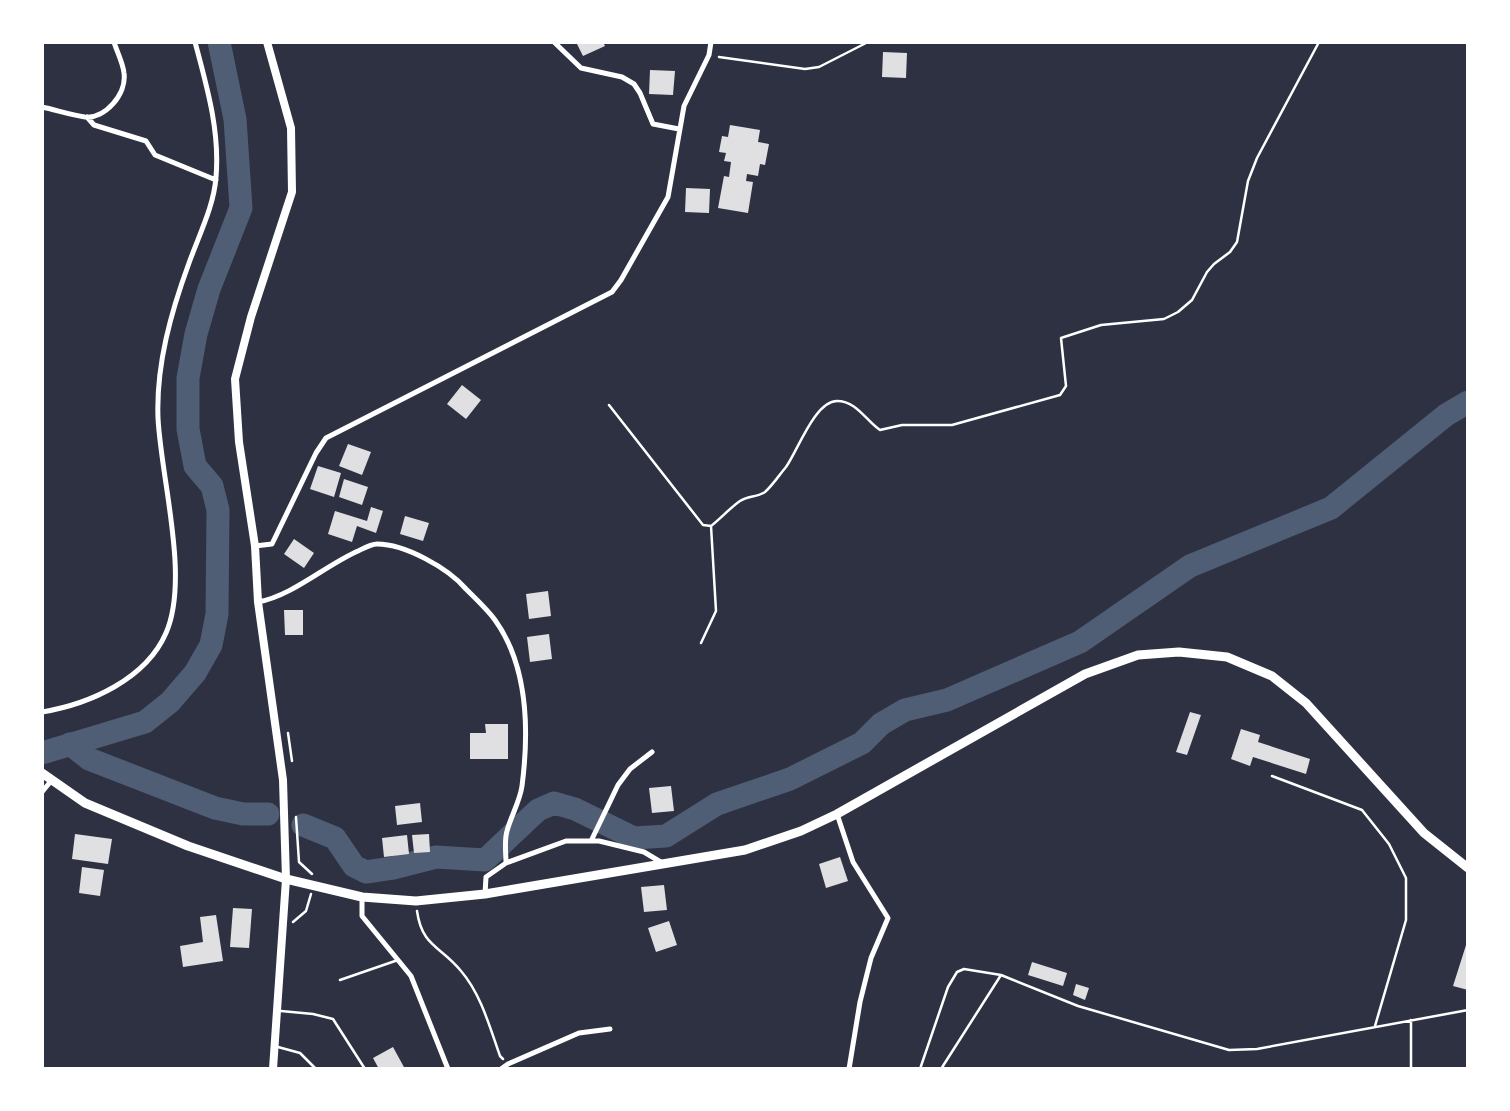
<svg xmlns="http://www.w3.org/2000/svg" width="1510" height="1111" font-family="'IBM Plex Sans',sans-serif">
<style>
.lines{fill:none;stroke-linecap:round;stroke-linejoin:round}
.river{stroke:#4f5d75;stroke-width:23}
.building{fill:#e0e0e3}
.path{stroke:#fff;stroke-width:2.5}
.service{stroke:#fff;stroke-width:2.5}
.minor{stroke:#fff;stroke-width:5}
.secondary{stroke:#fff;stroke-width:8}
.primary{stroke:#fff;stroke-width:9}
</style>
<rect width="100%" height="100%" fill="#2d3142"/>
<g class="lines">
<path class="river" d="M70,744l19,15 126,49 28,6h25
M42,753l103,-31 25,-20 25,-29 16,-28 6,-31 1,-104 -6,-24 -17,-20 -7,-37v-51l8,-44 13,-45 32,-81 -6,-89 -16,-77
M303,825l32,13 19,28 12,6 27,-4 43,-11 49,3 53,-50 16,-7 21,6 59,29 32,-2 51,-32 73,-25 72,-36 19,-19 24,-14 42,-10 133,-58 110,-76 141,-58 115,-93 22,-13"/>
</g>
<path class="building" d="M576,42h27l2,4 -22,10z
M883,52l24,1 -1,25 -24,-1z
M650,70l25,1 -2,24 -24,-1z
M730,125l30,5 -2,12 11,2 -4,21 -5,-1 -2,12 -11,-2 -1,7 7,1 -5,31 -30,-5 6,-32 5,1 2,-15 -7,-1 2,-8 -7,-1 3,-16 6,1z
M686,188l24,1 -1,24 -24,-1z
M462,385l19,15 -15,19 -19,-15z
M348,444l23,8 -9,23 -23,-9z
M318,466l23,7 -7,24 -24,-8z
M344,479l24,8 -6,18 -23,-8z
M371,507l12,4 -7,22 -19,-7 -5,16 -24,-8 7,-23 32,10z
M405,516l24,7 -6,18 -23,-7z
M294,539l20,14 -10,15 -20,-14z
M548,591l3,25 -22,3 -3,-25z
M284,610h19v25h-18z
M549,634l3,25 -22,3 -3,-25z
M1190,712l11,3 -14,40 -11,-3z
M485,724h23v35h-38v-26h16z
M1241,729l19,6 -2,7 52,17 -4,15 -53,-17 -3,9 -19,-7z
M671,786l3,25 -22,2 -3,-25z
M420,803l2,19 -25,3 -2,-19z
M75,834l37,5 -4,25 -36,-5z
M429,834l1,18 -16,1 -2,-18z
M407,835l2,19 -25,3 -2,-19z
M840,857l8,24 -22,7 -7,-24z
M82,867l22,3 -4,26 -21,-3z
M664,885l3,25 -23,2 -3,-25z
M233,908l19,1 -3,39 -19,-1z
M216,915l7,46 -40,6 -3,-21 23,-4 -3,-25z
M669,921l8,24 -21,7 -8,-24z
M1467,942h1v48l-15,-4z
M1032,962l35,11 -4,13 -35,-11z
M1076,984l13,4 -4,12 -12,-5z
M393,1047l12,22h-26l-6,-11z"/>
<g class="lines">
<path class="path" d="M719,57l86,12 14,-2 49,-25
M609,405l94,120 8,1c10,-8 19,-18 29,-25 7,-5 18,-4 25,-9 7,-6 15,-18 21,-25 12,-17 29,-66 51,-66 20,0 29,20 43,29l22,-5h50l108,-30 6,-9 -5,-48 40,-13 63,-6 14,-7 14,-12 15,-28 7,-8 16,-12 7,-10 11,-61 9,-23 62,-116
M701,643l15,-32 -5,-85
M288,733l4,28
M296,817l3,45 13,12
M417,911c5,36 24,35 44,60 20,23 29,57 39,85l3,3
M293,922l13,-11 5,-17"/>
<path class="service" d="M1272,776l90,34 27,34 17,34v42l-31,106
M340,980l58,-20
M281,1011l32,3 20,5 32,50
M278,1047l22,6 16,16
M920,1069l28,-82 9,-15 7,-3 37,6 77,31 151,44 28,-1 211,-39
M941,1069l60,-94
M1411,1069v-49"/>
<path class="minor" d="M554,42l27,26 41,9 12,7 6,9 13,31 26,5
M42,107c14,3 29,8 43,10 20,2 42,-23 39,-44 -1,-10 -7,-21 -10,-31
M87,117l7,8 52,16 9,14 61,25
M255,546l17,-2 44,-91 10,-15 286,-146 9,-12 47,-83 16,-91 25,-51 2,-13
M258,602c34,-6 68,-37 100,-51 6,-3 13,-7 19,-7 28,0 71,24 89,45 10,10 21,20 29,31 33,46 34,112 27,166 -2,15 -11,30 -15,45 -3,10 -1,22 -1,32
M42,712c48,-8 104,-33 124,-79 24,-55 -5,-154 -8,-215 -2,-53 13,-106 31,-155 10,-28 25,-57 27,-86 4,-46 -9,-90 -21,-135
M42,792l9,-11
M837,814l16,48 35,56 -17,40 -11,44 -11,67
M592,839l26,-54 12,-16 22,-17
M485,894l1,-17 20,-14 60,-22h33l45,11 20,12
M362,897v19l49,60 37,93
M501,1069l7,-5 71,-31 31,-4"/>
<path class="secondary" d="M267,42l24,86 1,64 -41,125 -16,62 4,63 16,104 3,56 25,178 3,99 -13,190"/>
<path class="primary" d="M42,773l43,30 103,43 98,33 76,18 54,4 69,-7 260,-44 56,-19 36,-17 248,-140 53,-19 41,-3 48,5 45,19 34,27 118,130 44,35"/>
</g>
<rect width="1510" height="1111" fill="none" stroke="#ffffff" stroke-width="88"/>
</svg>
